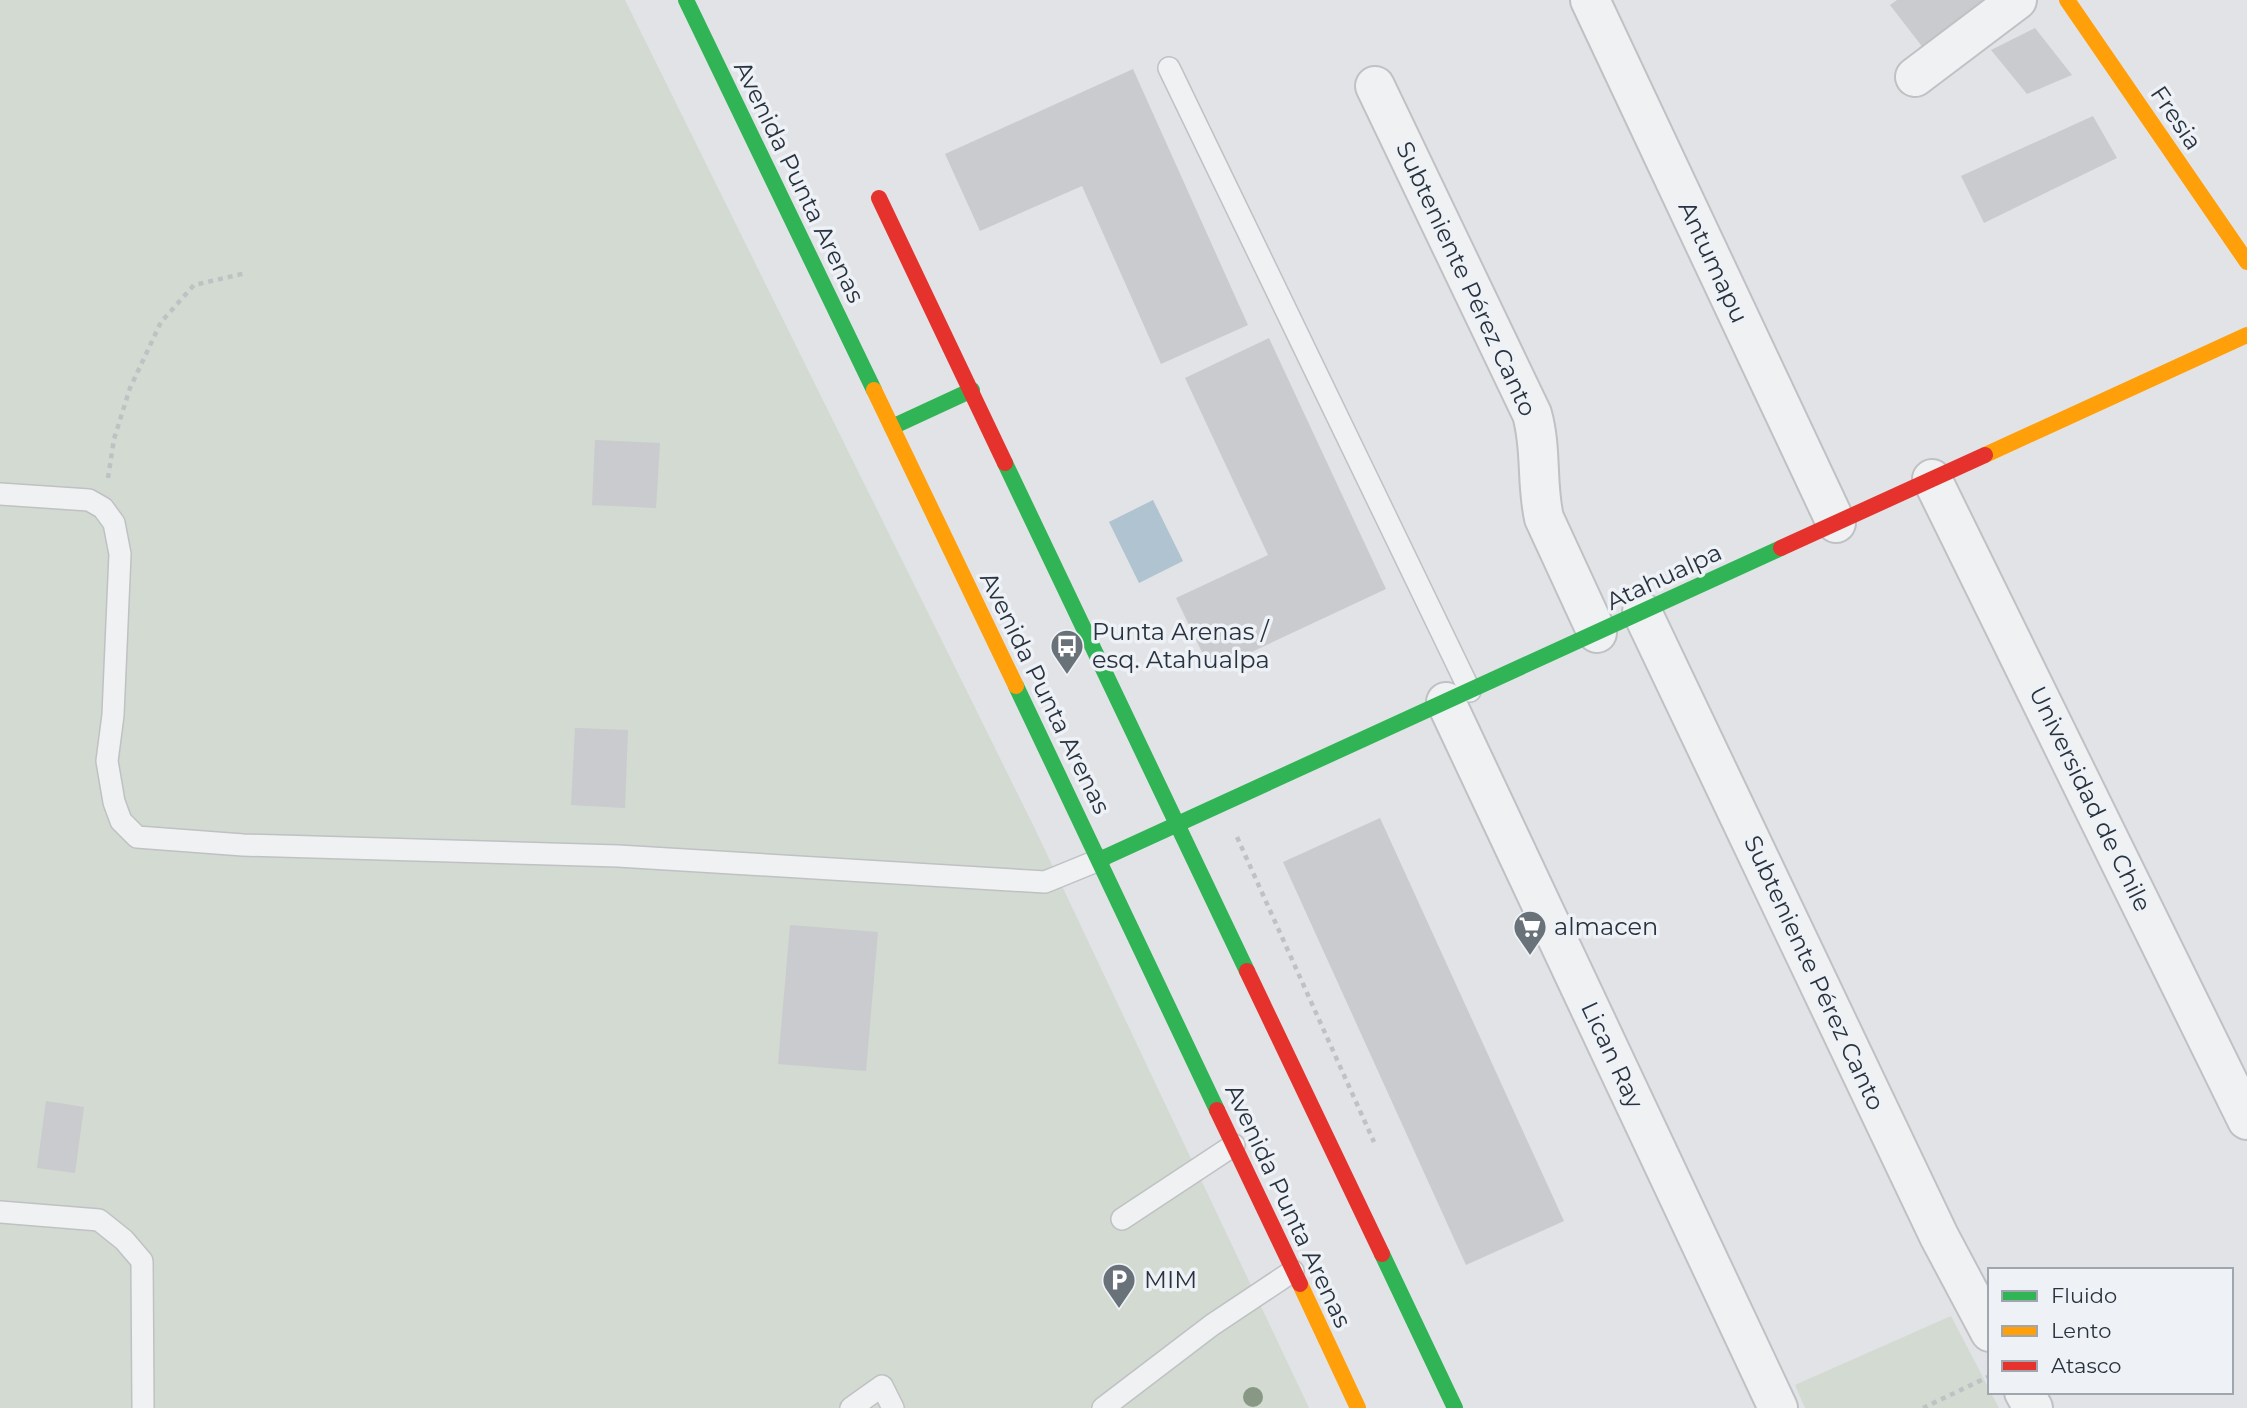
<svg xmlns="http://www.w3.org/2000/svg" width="2247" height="1408" font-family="Montserrat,sans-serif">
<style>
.green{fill:#d2dad1}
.water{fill:#afc3d1}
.building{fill:#c9cbce}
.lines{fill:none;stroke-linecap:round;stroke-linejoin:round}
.lane-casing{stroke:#bfc1c4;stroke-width:24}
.street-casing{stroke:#bfc1c4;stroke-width:42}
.path{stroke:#bfc2c5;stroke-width:4.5;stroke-dasharray:5 5;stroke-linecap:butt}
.lane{stroke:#f0f1f2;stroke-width:21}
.street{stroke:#f0f1f2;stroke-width:38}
.fast{stroke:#30b455;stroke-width:16}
.slow{stroke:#ff9f0a;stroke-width:16}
.jam{stroke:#e5322d;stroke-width:16}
.tree{fill:#889885}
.labels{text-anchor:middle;stroke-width:7;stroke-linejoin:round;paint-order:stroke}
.street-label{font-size:24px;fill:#28333f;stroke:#eef2f6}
.poi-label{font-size:24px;fill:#28333f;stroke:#eef2f6;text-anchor:start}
</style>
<rect width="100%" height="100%" fill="#e1e3e6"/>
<path class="green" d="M0,0h625l410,829 274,579h-1309z
M1951,1316l48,92h-194l-10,-23z"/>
<path class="water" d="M1153,500l30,61 -44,22 -30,-61z"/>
<path class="building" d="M1897,0h103l-76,49 -34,-44z
M2035,28l37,47 -45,19 -36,-44z
M1133,69l115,256 -87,39 -79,-178 -102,45 -35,-77z
M2093,116l24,42 -133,65 -23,-47z
M1269,338l117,251 -175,82 -35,-73 92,-43 -83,-177z
M595,440l65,3 -4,65 -64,-3z
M575,728l53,2 -3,78 -54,-3z
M1380,818l184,403 -98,44 -183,-403z
M790,925l88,7 -12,139 -88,-7z
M46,1101l38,6 -9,66 -38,-5z"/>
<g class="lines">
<defs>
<path id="lane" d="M1169,68l301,623
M0,494l89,6 14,8 11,15 6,31 -7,161 -6,46 7,41 7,19 16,16 106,8 375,11 427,26 54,-22
M0,1212l99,8 25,20 18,21 1,147
M1122,1219l112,-74
M851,1408l31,-22 11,22
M1103,1408l109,-83 81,-54"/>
<path id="street" d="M1590,0l246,523
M1915,77l102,-77
M1375,86l157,328c10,35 4,69 12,104l53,115
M1932,479l315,641
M1642,612l297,624 51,96
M1446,702l332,706
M2024,1392l9,16"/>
</defs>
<use href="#lane" class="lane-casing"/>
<use href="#street" class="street-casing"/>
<path class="path" d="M108,478l6,-39 16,-51 31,-66 33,-37 52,-12
M1237,837l137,305
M1923,1408l67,-32"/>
<use href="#lane" class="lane"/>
<use href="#street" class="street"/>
<path class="fast" d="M686,0l188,390
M892,427l80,-37
M1005,463l242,508
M1016,686l201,424
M1099,860l682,-312
M1382,1254l73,154"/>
<path class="slow" d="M2067,0l180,262
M874,390l142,296
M1985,455l262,-120
M1300,1284l58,124"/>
<path class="jam" d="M879,198l126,265
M1781,548l204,-93
M1247,971l135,283
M1217,1110l83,174"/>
</g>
<circle class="tree" cx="1253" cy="1397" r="10"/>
<defs>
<symbol id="bus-pin" viewBox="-11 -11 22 30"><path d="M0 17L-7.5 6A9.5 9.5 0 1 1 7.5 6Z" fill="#697179" stroke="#eef2f6"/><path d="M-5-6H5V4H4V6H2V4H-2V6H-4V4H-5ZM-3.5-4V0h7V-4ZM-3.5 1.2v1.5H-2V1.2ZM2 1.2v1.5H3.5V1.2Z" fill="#fff"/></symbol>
<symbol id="supermarket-pin" viewBox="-11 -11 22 30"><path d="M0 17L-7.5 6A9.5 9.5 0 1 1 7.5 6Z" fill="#697179" stroke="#eef2f6"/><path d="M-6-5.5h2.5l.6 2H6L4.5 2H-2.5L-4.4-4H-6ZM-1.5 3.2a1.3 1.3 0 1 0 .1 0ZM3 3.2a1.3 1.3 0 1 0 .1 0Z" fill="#fff"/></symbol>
<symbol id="parking-pin" viewBox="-11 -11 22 30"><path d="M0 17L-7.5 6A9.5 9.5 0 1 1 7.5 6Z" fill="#697179" stroke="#eef2f6"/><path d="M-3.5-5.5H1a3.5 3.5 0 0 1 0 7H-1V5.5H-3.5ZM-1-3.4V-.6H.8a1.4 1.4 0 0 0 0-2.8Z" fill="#fff"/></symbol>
</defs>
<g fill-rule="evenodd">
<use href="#bus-pin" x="1048" y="627" width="38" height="52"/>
<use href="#supermarket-pin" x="1511" y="908" width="38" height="52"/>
<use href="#parking-pin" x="1100" y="1261" width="38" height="52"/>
</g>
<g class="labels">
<g class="street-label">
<text transform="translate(2176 118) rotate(56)" y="8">Fresia</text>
<text transform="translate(799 182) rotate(64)" y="8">Avenida Punta Arenas</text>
<text transform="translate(1713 262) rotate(65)" y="8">Antumapu</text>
<text transform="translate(1466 279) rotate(65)" y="8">Subteniente Pérez Canto</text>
<text transform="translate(1664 577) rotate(-25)" y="8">Atahualpa</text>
<text transform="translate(1045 693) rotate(64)" y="8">Avenida Punta Arenas</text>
<text transform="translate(2090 799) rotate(64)" y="8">Universidad de Chile</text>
<text transform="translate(1814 973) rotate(65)" y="8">Subteniente Pérez Canto</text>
<text transform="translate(1612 1055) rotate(65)" y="8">Lican Ray</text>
<text transform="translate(1288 1206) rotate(65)" y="8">Avenida Punta Arenas</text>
</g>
<g class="poi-label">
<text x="1092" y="640">Punta Arenas /<tspan x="1092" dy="28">esq. Atahualpa</tspan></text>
<text x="1554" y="935">almacen</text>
<text x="1144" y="1288">MIM</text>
</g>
</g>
<rect x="1988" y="1268" width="245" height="126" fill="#eef2f6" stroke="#9fa6ad" stroke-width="2"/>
<rect x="2002" y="1291" width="35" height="10" fill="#30b455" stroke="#9fa6ad" stroke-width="2"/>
<text x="2051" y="1303" font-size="21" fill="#28333f">Fluido</text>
<rect x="2002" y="1326" width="35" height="10" fill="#ff9f0a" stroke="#9fa6ad" stroke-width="2"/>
<text x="2051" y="1338" font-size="21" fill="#28333f">Lento</text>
<rect x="2002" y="1361" width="35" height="10" fill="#e5322d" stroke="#9fa6ad" stroke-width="2"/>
<text x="2051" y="1373" font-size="21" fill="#28333f">Atasco</text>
</svg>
